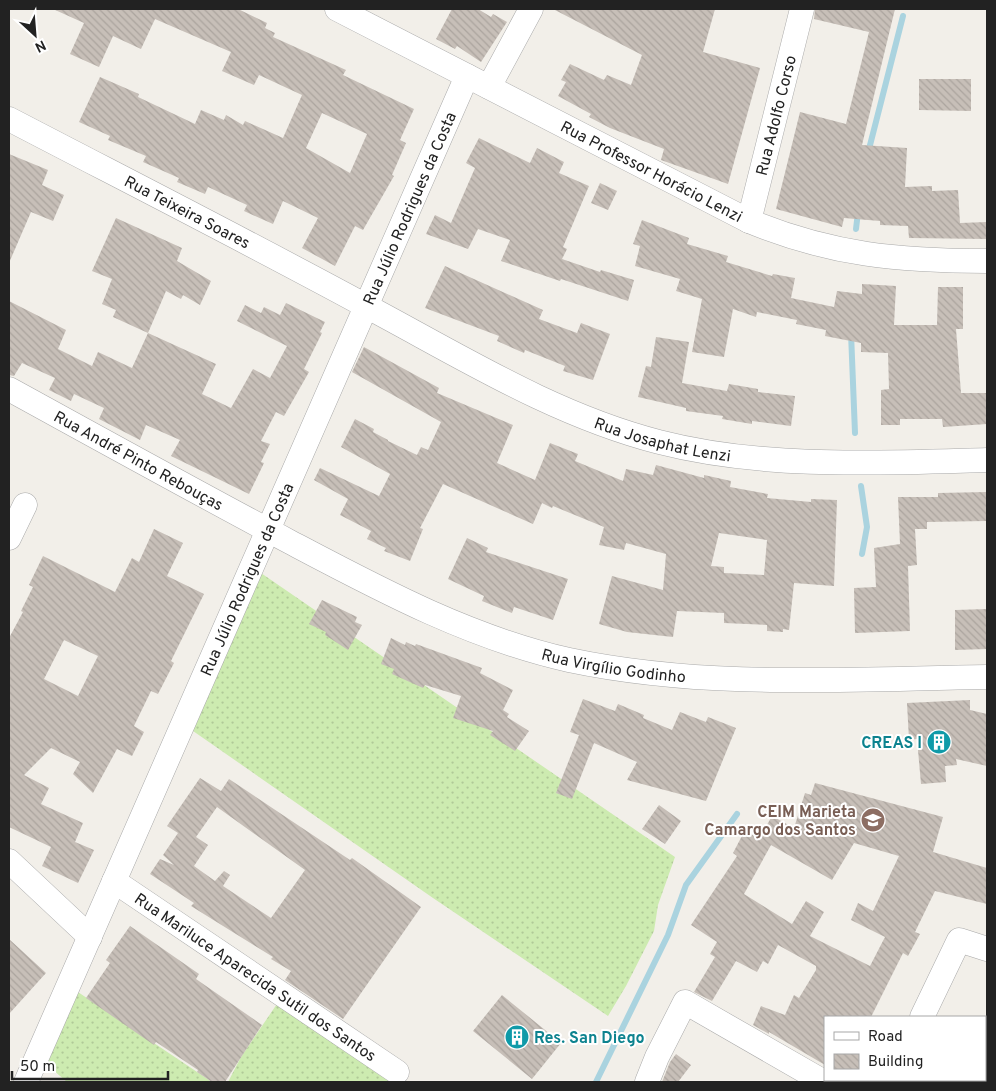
<svg xmlns="http://www.w3.org/2000/svg" width="996" height="1091" font-family="Overpass,sans-serif">
<style>
.grass{fill:url(#grass-dots)}
.lines{fill:none;stroke-linecap:round;stroke-linejoin:round}
.stream{stroke:#aad3df;stroke-width:6}
.building{fill:url(#building-back-hatch);fill-rule:evenodd}
.street-casing{stroke:#a9a9a9;stroke-width:25}
.street{stroke:#fff;stroke-width:24}
.labels{text-anchor:middle;stroke-width:4;stroke-linejoin:round;paint-order:stroke}
.street-label{font-size:16px;fill:#222;stroke:#fff}
.culture-label{font-size:16px;font-weight:bold;fill:#0d838f;stroke:#fff;text-anchor:end}
.education-label{font-size:16px;font-weight:bold;fill:#785e54;stroke:#fff;text-anchor:end}
</style>
<defs>
<pattern id="grass-dots" width="8" height="8" patternUnits="userSpaceOnUse" patternTransform="scale(1.25)"><rect width="8" height="8" fill="#cdebb0"/><path d="M2 2h.1M6 6h.1" fill="none" stroke="#b0c997" stroke-width="1.8" stroke-linecap="round"/></pattern>
<pattern id="building-back-hatch" width="6" height="6" patternUnits="userSpaceOnUse" patternTransform="scale(1.25)"><rect width="6" height="6" fill="#c7bfb8"/><path d="M-1 5l2 2M0 0l6 6M5-1l2 2" fill="none" stroke="#aba49e"/></pattern>
</defs>
<rect width="100%" height="100%" fill="#f2efe9"/>
<path class="grass" d="M252,567l423,290 -17,48 -4,26 -28,55 -18,30 -175,-118 -250,-174z
M69,986l143,96h-145l-29,-25z
M283,995l110,87h-165l13,-25z"/>
<g class="lines">
<path class="stream" d="M868,153l35,-137
M856,229l2,-17
M851,333l4,100
M861,486l6,41 -5,27
M596,1082l72,-147 18,-50 51,-71"/>
</g>
<path class="building" d="M53,9h185l29,14 -2,5 10,5 -2,4 73,33 -3,5 71,34 -14,31 6,3 -14,32 2,1 -31,54 -8,-4 -20,40 -33,-18 16,-30 -35,-17 -10,23 -29,-13 3,-6 -39,-18 -3,7 -28,-12 2,-4 -36,-16 3,-6 -38,-16 2,-4 -31,-14 21,-45 39,17 -1,3 57,27 6,-14 23,10 2,-5 17,10 2,-4 38,17 19,-43 -43,-20 -5,10 -32,-14 9,-19 -76,-33 -14,30 -28,-13 -14,31 -29,-13 14,-31zM322,113l45,21 -17,39 -44,-25z
M452,9h26l13,8 2,-3 14,8 -26,40 -24,-16 -2,3 -19,-10z
M553,9h162l-12,43 57,16 -32,116 -67,-24 3,-11 -54,-21 -21,-11 2,-3 -33,-18 8,-14 -5,-2 9,-16 34,16 3,-5 24,10 11,-30z
M815,9h80l-33,136 45,3 -2,39 27,-1v5l26,-1 2,33 27,-1v17l-78,-1 -1,-12 -28,-1v-4l-36,-3 -2,9 -66,-18 24,-97 46,12 23,-92 -55,-13z
M919,79h52v32l-52,-1z
M479,138l51,25 7,-15 27,14 -5,11 30,13 -26,61 4,2 -5,10 38,13 1,-2 33,10 -6,21 -67,-22 -1,2 -59,-20 9,-21 -32,-11 -10,20 -42,-15 9,-19 16,8 24,-55 -9,-5z
M9,154l39,16 -6,15 22,10 -11,26 -22,-9 -22,51z
M600,183l17,8 -9,19 -17,-7z
M116,218l66,30 -5,13 34,20 -11,24 -17,-10 -2,4 -15,-8 -18,42 -35,-16 3,-7 -14,-6 10,-25 -20,-8z
M642,220l47,18 -2,6 41,12 -2,6 46,14 1,-2 22,4 -4,20 43,9 3,-16 25,3v-10l34,2 -2,39h43l1,-38h25v42h-7l5,64h26v31l-44,3 -1,-8h-42v6h-19v-35l8,-1 -1,-36 -27,-1v-9l-36,-7 1,-6 -30,-6 1,-4 -40,-8 -1,5 -23,-8 -9,48 -32,-5 10,-53 -26,-8 4,-12 -45,-13 5,-20 -7,-2z
M445,266l98,44 -4,9 38,14 4,-10 29,11 -17,46 -30,-9 2,-5 -40,-16 -1,3 -27,-12 2,-5 -74,-28z
M9,301l57,29 -8,19 34,17 6,-14 34,16 16,-35 68,31 -14,30 29,14 22,-39 17,9 17,-32 -50,-25 8,-16 16,8 3,-6 16,8 6,-12 39,19 -5,10 2,1 -18,36 5,3 -25,44 -8,-4 -15,29 9,3 -9,18 3,1 -15,31 -78,-38 9,-16 -34,-15 -6,15 -41,-21 5,-11 -30,-14 -3,7 -22,-11 6,-12 -33,-15 -8,13 -5,-1z
M656,337l33,5 -7,41 45,8 2,-7 29,5v3l37,4 -4,30 -39,-5v3l-30,-5 1,-3 -37,-5v-3l-48,-11 8,-31 5,1z
M364,347l75,41 -2,5 76,32 -16,38 38,17 15,-37 28,11 -3,7 48,20 3,-12 27,6 3,-10 48,13v-3l27,6 -1,6 38,7 -1,4 44,4v-3l26,1 -3,86 -40,-3 -5,47 -6,-1v3l-16,-1v-6l-43,-2v-10l-47,-2 -4,26 -46,-5 -28,-8 13,-48 51,14 3,-36 -40,-11 -2,7 -25,-5 5,-18 -51,-21 -1,2 -10,-5 -9,21 -90,-40 -23,44 3,1 -13,32 -26,-10 2,-3 -19,-9 4,-8 -31,-16 8,-16 -34,-19 6,-12 59,28 11,-22 -49,-27 14,-28 19,10 -1,3 15,8v1l29,14 4,-8 7,3 13,-28 -89,-50zM719,533l48,7 -3,35 -40,-2v-6l-13,-1z
M987,492v29l-60,1v7h-12l2,36 -9,1 2,65 -55,2 -1,-45 22,-1 -2,-39 26,-4 -2,-47h40v-4z
M154,529l29,14 -16,33 37,18 -33,67 3,2 -16,31 -7,-3 -17,35 10,6 -12,24 -15,-7 -24,44 -20,-19 7,-12 -29,-14 -27,27 25,13 -8,16 42,19 -8,19 19,8 -16,33 -36,-17 9,-19 -42,-20v-189l14,-26 -2,-1 12,-24 -4,-2 14,-29 72,36 17,-34 7,4zM64,640l34,16 -20,40 -34,-17z
M467,538l21,10 -2,4 82,27 -15,41 -39,-13 -2,6 -30,-12 2,-5 -36,-17z
M322,600l35,17 -2,5 7,3 -14,25 -23,-15 1,-3 -17,-8z
M987,609v40l-32,1v-40z
M391,638l14,7 1,-3 9,4 1,-2 66,24 -2,5 33,17 -10,20 6,4 -2,3 22,14 -14,20 -25,-16 3,-4 -40,-13 8,-22 -36,-11 -2,3 -31,-14 2,-5 -13,-5z
M583,699l32,12 3,-7 26,11 -1,3 29,12 8,-18 26,10 2,-5 28,11 -30,73 -79,-21 10,-18 -43,-19 -22,56 -16,-6 23,-58 -9,-3z
M970,700v10l17,4v52l-31,-7 1,6 -12,1 1,16 -25,2 -4,-45 -8,1 -2,-37z
M200,778l21,13 8,-12 121,81 2,-2 69,49 -78,112 -58,-39 6,-9 -20,-12 2,-2 -82,-51 3,-3 -44,-29 10,-15 14,6 -11,-10 15,-22 -11,-7zM217,807l88,63 -34,48 -48,-32 7,-11 -6,-4 -9,10 -21,-15 14,-21 -12,-8z
M815,783l128,34 -10,35 54,16v36l-52,-13 -20,41 5,2 -12,22 -5,-3 -32,64h-46v48l-56,-33v2l-16,-9 8,-19 24,9 9,-20 5,3 17,-28v-4l-38,-21 -10,19 -5,-3 -6,11 -21,-11 -24,40 -18,-9 21,-35 -5,-3 7,-12 -26,-17 46,-69 -4,-3 11,-21 16,5 12,-21 22,12 11,-35 6,2zM854,843l45,13 -26,55 -15,-8 -7,17 34,17 -15,29 -60,-30 14,-24 -18,-11 -14,23 -48,-30 27,-49 61,35z
M659,805l22,16 -16,23 -23,-15z
M130,926l69,48 -3,5 66,46 -37,57h-13l-15,-10 1,-2 -42,-28 -2,3 -68,-47 24,-35 -4,-3z
M9,939l37,34 -37,41z
M502,995l59,48 -29,36 -59,-48z
M676,1054l15,11 -13,17h-16l8,-20z"/>
<g class="lines">
<defs>
<g id="street">
<path id="s1" d="M337,9l412,212c82,34 151,40 238,40"/>
<path d="M489,87l42,-78"/>
<path id="s2" d="M9,119c119,62 239,123 357,187 96,51 188,109 293,136 105,27 221,21 328,18"/>
<path id="s3" d="M749,221l53,-212"/>
<path id="s4" d="M9,389c93,51 187,103 281,153 89,47 180,96 279,118 137,29 279,19 418,17"/>
<path d="M9,538l16,-33"/>
<path d="M9,861l81,76"/>
<path id="s5" d="M114,881l283,191"/>
<path d="M922,1017l37,-77 28,9"/>
<path id="s6" d="M26,1082l441,-1006"/>
<path d="M647,1082l10,-25 28,-55 139,80"/>
<path d="M891,1082l2,-2"/>
</g>
</defs>
<use href="#street" class="street-casing"/>
<use href="#street" class="street"/>
</g>
<defs>
<symbol id="building-disc" viewBox="-11 -11 22 22"><circle r="9.5" fill="#0f9aa8" stroke="#fff"/><path d="M-4-6H4V6H1V3H-1V6H-4ZM-2.5-4.3h1.7v1.8h-1.7ZM.8-4.3h1.7v1.8H.8ZM-2.5-1h1.7V.8h-1.7ZM.8-1h1.7V.8H.8Z" fill="#fff"/></symbol>
<symbol id="school-disc" viewBox="-11 -11 22 22"><circle r="9.5" fill="#8d6e63" stroke="#fff"/><path d="M0-5L7-2L0 1L-7-2ZM-4 1L0 2.5L4 1V4Q0 6-4 4Z" fill="#fff"/></symbol>
</defs>
<g fill-rule="evenodd">
<use href="#building-disc" x="925" y="728" width="28" height="28"/>
<use href="#school-disc" x="859" y="806" width="28" height="28"/>
<use href="#building-disc" x="503" y="1023" width="28" height="28"/>
</g>
<g class="labels">
<g class="street-label">
<text dy="6" stroke="none"><textPath href="#s3" startOffset="109">Rua Adolfo Corso</textPath></text>
<text dy="6" stroke="none"><textPath href="#s1" startOffset="354">Rua Professor Horácio Lenzi</textPath></text>
<text dy="6" stroke="none"><textPath href="#s6" startOffset="954">Rua Júlio Rodrigues da Costa</textPath></text>
<text dy="6" stroke="none"><textPath href="#s2" startOffset="201">Rua Teixeira Soares</textPath></text>
<text dy="6" stroke="none"><textPath href="#s2" startOffset="730">Rua Josaphat Lenzi</textPath></text>
<text dy="6" stroke="none"><textPath href="#s4" startOffset="148">Rua André Pinto Rebouças</textPath></text>
<text dy="6" stroke="none"><textPath href="#s6" startOffset="549">Rua Júlio Rodrigues da Costa</textPath></text>
<text dy="6" stroke="none"><textPath href="#s4" startOffset="669">Rua Virgílio Godinho</textPath></text>
<text dy="6" stroke="none"><textPath href="#s5" startOffset="171">Rua Mariluce Aparecida Sutil dos Santos</textPath></text>
</g>
<g class="culture-label">
<text x="922" y="748">CREAS I</text>
<text x="534" y="1043" text-anchor="start">Res. San Diego</text>
</g>
<g class="education-label">
<text x="856" y="817">CEIM Marieta<tspan x="856" dy="18">Camargo dos Santos</tspan></text>
</g>
</g>
<rect width="996" height="1091" fill="none" stroke="#222222" stroke-width="20"/>
<rect x="824" y="1016" width="162" height="65" fill="#ffffff" stroke="#a7a7a7"/>
<rect x="834" y="1032" width="25" height="8" fill="#ffffff" stroke="#a7a7a7"/>
<text x="868" y="1041" font-size="15" fill="#222222">Road</text>
<rect x="834" y="1054" width="25" height="15" fill="url(#building-back-hatch)" stroke="#a7a7a7"/>
<text x="868" y="1066" font-size="15" fill="#222222">Building</text>
<g transform="translate(35 35) rotate(154)" stroke="#ffffff" stroke-width="4" paint-order="stroke">
<path d="M0-4L9 19L0 12L-9 19Z" fill="#222222"/>
<text y="-8" font-size="14" font-weight="bold" text-anchor="middle" fill="#222222">N</text>
</g>
<path d="M12 1071v8h156v-8" fill="none" stroke="#222222" stroke-width="2.5"/>
<text x="20" y="1071" font-size="15" fill="#222222" stroke="#ffffff" stroke-width="4" paint-order="stroke">50 m</text>
</svg>
